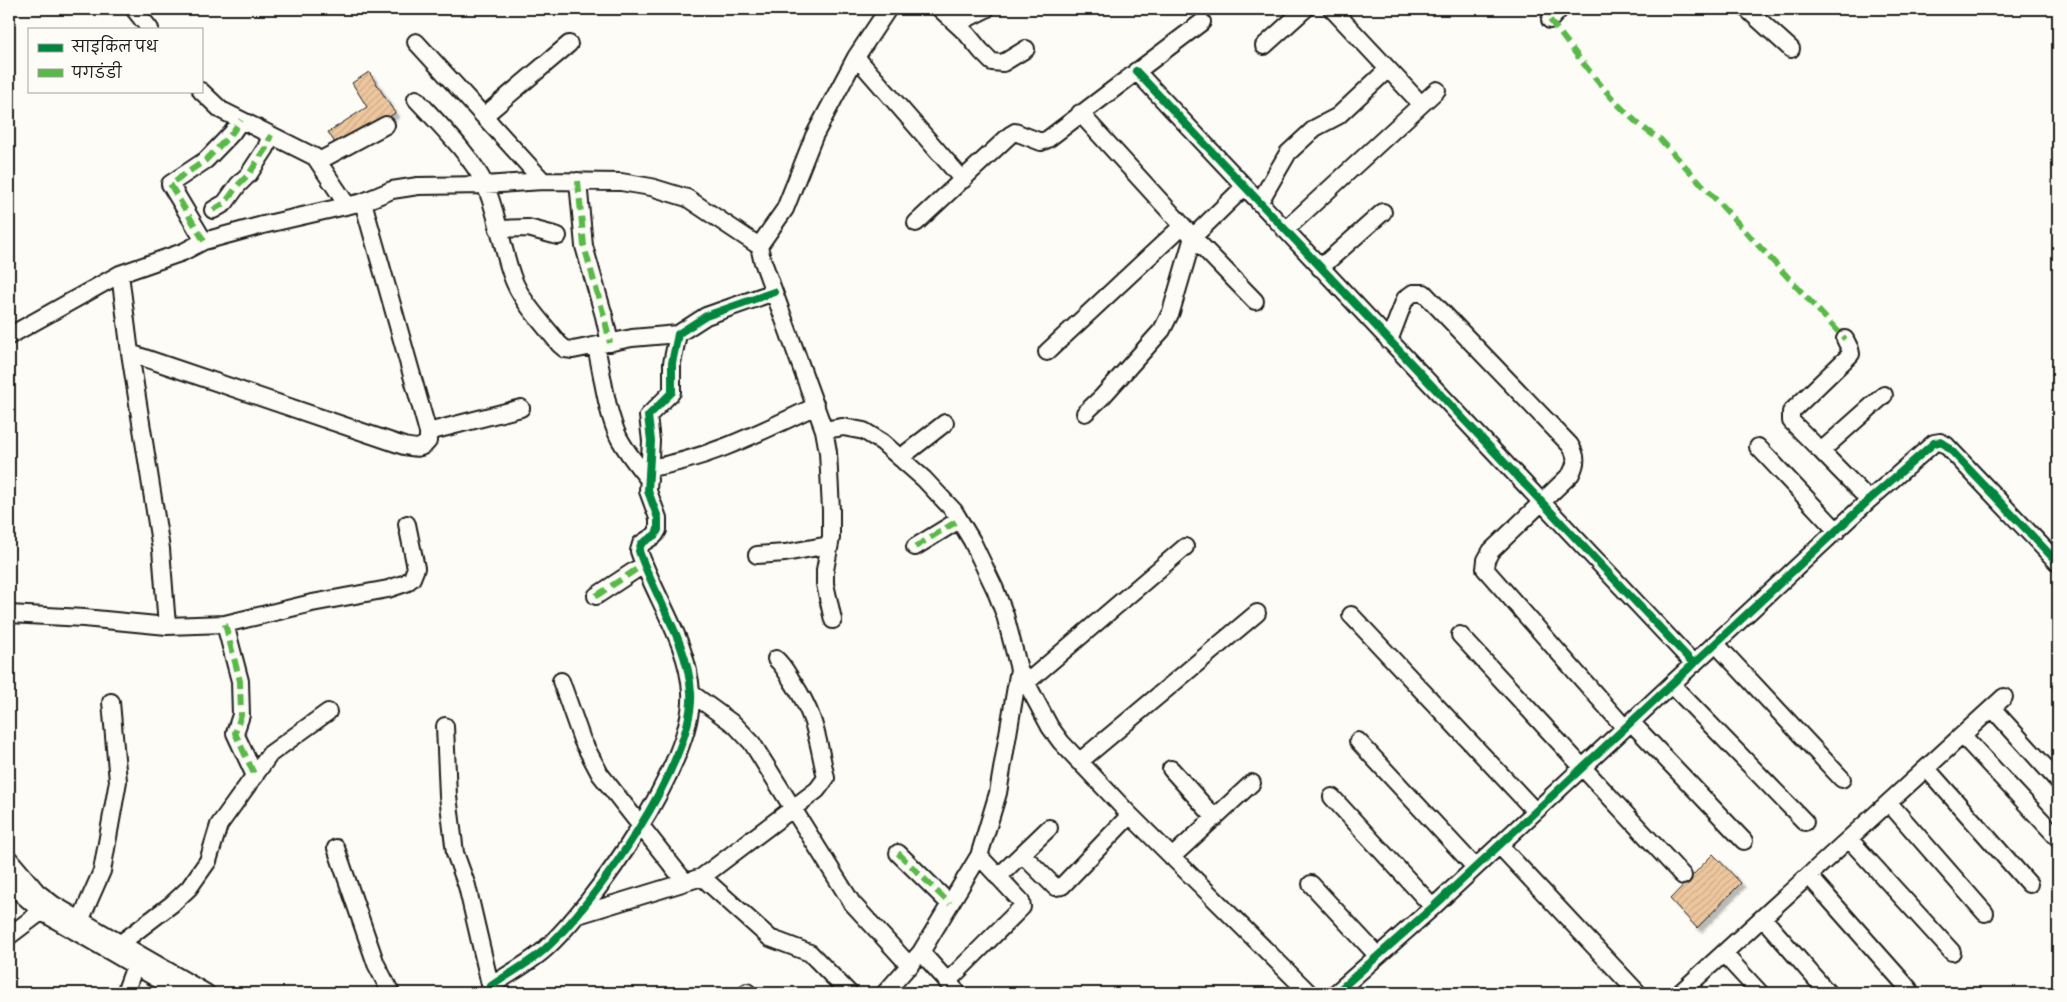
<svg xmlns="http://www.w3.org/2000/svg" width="2067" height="1002" font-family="'Patrick Hand','Playpen Sans Deva',sans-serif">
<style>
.building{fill:url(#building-hatch);stroke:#1c1c1c;filter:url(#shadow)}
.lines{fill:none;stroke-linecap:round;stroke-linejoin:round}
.minor-casing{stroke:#1c1c1c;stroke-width:20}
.minor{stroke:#fdfcf7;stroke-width:16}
.quiet{stroke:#58b947;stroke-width:6;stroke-dasharray:12 6;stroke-linecap:butt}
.cycleway-casing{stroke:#fdfcf7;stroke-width:11}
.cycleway{stroke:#00873e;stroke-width:8}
</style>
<defs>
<pattern id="building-hatch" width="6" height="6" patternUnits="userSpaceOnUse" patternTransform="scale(1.25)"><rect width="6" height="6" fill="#eec79e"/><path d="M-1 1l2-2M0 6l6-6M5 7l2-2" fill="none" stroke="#ca8"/></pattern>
<filter id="shadow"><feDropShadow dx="4.5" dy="4.5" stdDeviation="1" flood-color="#0004"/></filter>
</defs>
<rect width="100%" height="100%" fill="#fdfcf7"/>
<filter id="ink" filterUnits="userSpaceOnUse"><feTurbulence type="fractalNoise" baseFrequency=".02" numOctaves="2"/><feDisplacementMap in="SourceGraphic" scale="10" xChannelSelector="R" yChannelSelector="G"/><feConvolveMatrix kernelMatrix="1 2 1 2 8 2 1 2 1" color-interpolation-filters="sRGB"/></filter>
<g filter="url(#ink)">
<path class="building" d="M369,72l26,41 -56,36 -11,-17 39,-25 -15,-24z
M1713,854l28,29 -44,45 -27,-29z"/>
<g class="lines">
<defs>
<path id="minor" d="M134,9l16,20
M940,9l27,25 14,17 11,11 11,1 23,-14
M1332,9l89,95
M1747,9l44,40
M1550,20l10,-11
M954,21l14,-3 18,-9
M416,42l127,139
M1264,46l41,-37
M856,57l107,123
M1136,71l558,593
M201,91l20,19 94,47 32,48
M416,99c22,24 56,57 69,86 12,26 17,63 27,91 9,26 31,47 47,68l6,5 8,1 59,-12 46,-4
M1080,113l113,124 62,64
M484,116l85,-72
M319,161l67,-36
M578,181l6,65 20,70 6,27
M1259,203l29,-50 27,-25 23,-12 50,-47
M213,210l12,-7 13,-18 11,-11 17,-26 5,-13
M916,223l94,-88 5,-3 26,10 7,-3 154,-117
M498,229l30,-1 30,8
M1285,230l152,-140
M204,241l-34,-57 36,-24 26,-27 9,-13
M1320,268l63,-56
M120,274l10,79 31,196 6,77
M9,336l111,-62 63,-22 21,-11 59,-16 100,-23 29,-12 26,-4 67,-1 58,-4 78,1 30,5 36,11 72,48
M1389,341l16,-42 8,-6h11l146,152c7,11 7,17 1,29l-80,77 -5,9 -1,9 140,159
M596,347c7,29 10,64 23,91 8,15 19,28 30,42
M1047,352l135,-126
M130,353l274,93c11,2 17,4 24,-5v-9l-65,-230
M1085,413l17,-16 60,-67 9,-18 22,-75 51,-50
M824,430l19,-3 21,4 18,11 42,37 30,32 18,30 23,48 10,26 14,54 -21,124 -19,63 -58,96 -36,41
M428,432l93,-24
M1758,447l79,84
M1821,451l-30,-30v-9l60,-58 -1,-5 -5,-10
M900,458l45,-35
M649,468c60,-9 113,-37 167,-62
M1869,500l-48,-49 63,-56
M915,547l44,-27
M757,555l28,-2 44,-8
M596,596l47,-31
M9,614l75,4 83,8 58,-2 87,-21 76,-14 18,-6 6,-5 4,-10 -9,-44
M1351,615l184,196
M833,620l-8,-36v-14l6,-32v-28l-3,-58 -4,-22 -62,-171 -3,-13 26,-37 29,-73 42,-79 32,-48
M225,624l15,57 1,34 -6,18 20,43
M1460,635l223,241
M1716,644l126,135
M1019,669l31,58 11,15 69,73 179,178
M561,681l21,59 18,34 85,108
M1026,683l159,-136
M1672,685l133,137
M691,693l44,32 17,18 100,160 58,63
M1992,708l66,73
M1631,722l113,119
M445,726l3,70 7,57 12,33 25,107
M1963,736l95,102
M1358,741l117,126
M1079,762l178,-149
M1171,769l44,49
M1927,769l102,115
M1332,797l101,110
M1889,803l96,110
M1849,839l103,113
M1499,845l139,148
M336,848l40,116 15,29
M898,853l52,51
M1022,854l33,33 7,-1 68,-71
M1172,857l80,-74
M9,859l28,33 17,13 152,88
M1809,876l100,113
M702,877l68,61 40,15 39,40
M998,877l51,-49
M9,883l33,29 140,81
M1311,884l66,71
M578,915l124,-38 115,-87 9,-12c-9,-40 -10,-62 -34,-97 -5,-8 -9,-16 -16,-22
M1763,918l65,75
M80,921l22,-50 16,-90 -7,-79
M9,936l41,-31
M121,943l51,-39 17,-16 19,-27 11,-36 51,-71 58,-42
M921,952l37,41
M1724,954l36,39
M947,982l75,-75 -1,-6 -42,-45
M491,986c17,-12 37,-22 53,-36 50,-45 152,-190 147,-258 -3,-50 -36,-94 -52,-141l2,-7 14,-9 3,-5v-12l-10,-27 3,-50 -3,-25 24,-24v-29l6,-29 28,-18 68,-24
M747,992l1,1
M125,993l14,-38
M1336,993l97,-86 436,-407 65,-57 6,-1 6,3 112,118
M1680,993l324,-296"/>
</defs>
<use href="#minor" class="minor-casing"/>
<use href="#minor" class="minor"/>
<path class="quiet" d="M1550,20c30,38 69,96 110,119l185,200
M578,181l6,65 20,70 6,27
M213,210l12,-7 13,-18 11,-11 17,-26 5,-13
M204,241l-34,-57 36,-24 26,-27 9,-13
M915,547l44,-27
M596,596l47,-31
M225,624l15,57 1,34 -6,18 20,43
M898,853l52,51"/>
<defs>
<path id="cycleway" d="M1136,71l558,593
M491,986c17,-12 37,-22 53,-36 50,-45 152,-190 147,-258 -3,-50 -36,-94 -52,-141l2,-7 14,-9 3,-5v-12l-10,-27 3,-50 -3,-25 24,-24v-29l6,-29 28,-18 68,-24
M1336,993l97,-86 436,-407 65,-57 6,-1 6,3 112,118"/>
</defs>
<use href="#cycleway" class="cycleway-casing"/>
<use href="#cycleway" class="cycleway"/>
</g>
</g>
<rect width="2067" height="1002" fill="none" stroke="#fdfcf7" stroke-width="30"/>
<rect x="15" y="15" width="2037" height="972" fill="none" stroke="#1c1c1c" stroke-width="2" filter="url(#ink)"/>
<rect x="28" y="28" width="175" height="65" fill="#fdfcf7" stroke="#a3a29f"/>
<rect x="38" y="44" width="25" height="8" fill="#00873e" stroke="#a3a29f"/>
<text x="72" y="52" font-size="15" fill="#1c1c1c">साइकिल पथ</text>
<rect x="38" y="69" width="25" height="8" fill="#58b947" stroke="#a3a29f"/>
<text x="72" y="78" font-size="15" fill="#1c1c1c">पगडंडी</text>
</svg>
